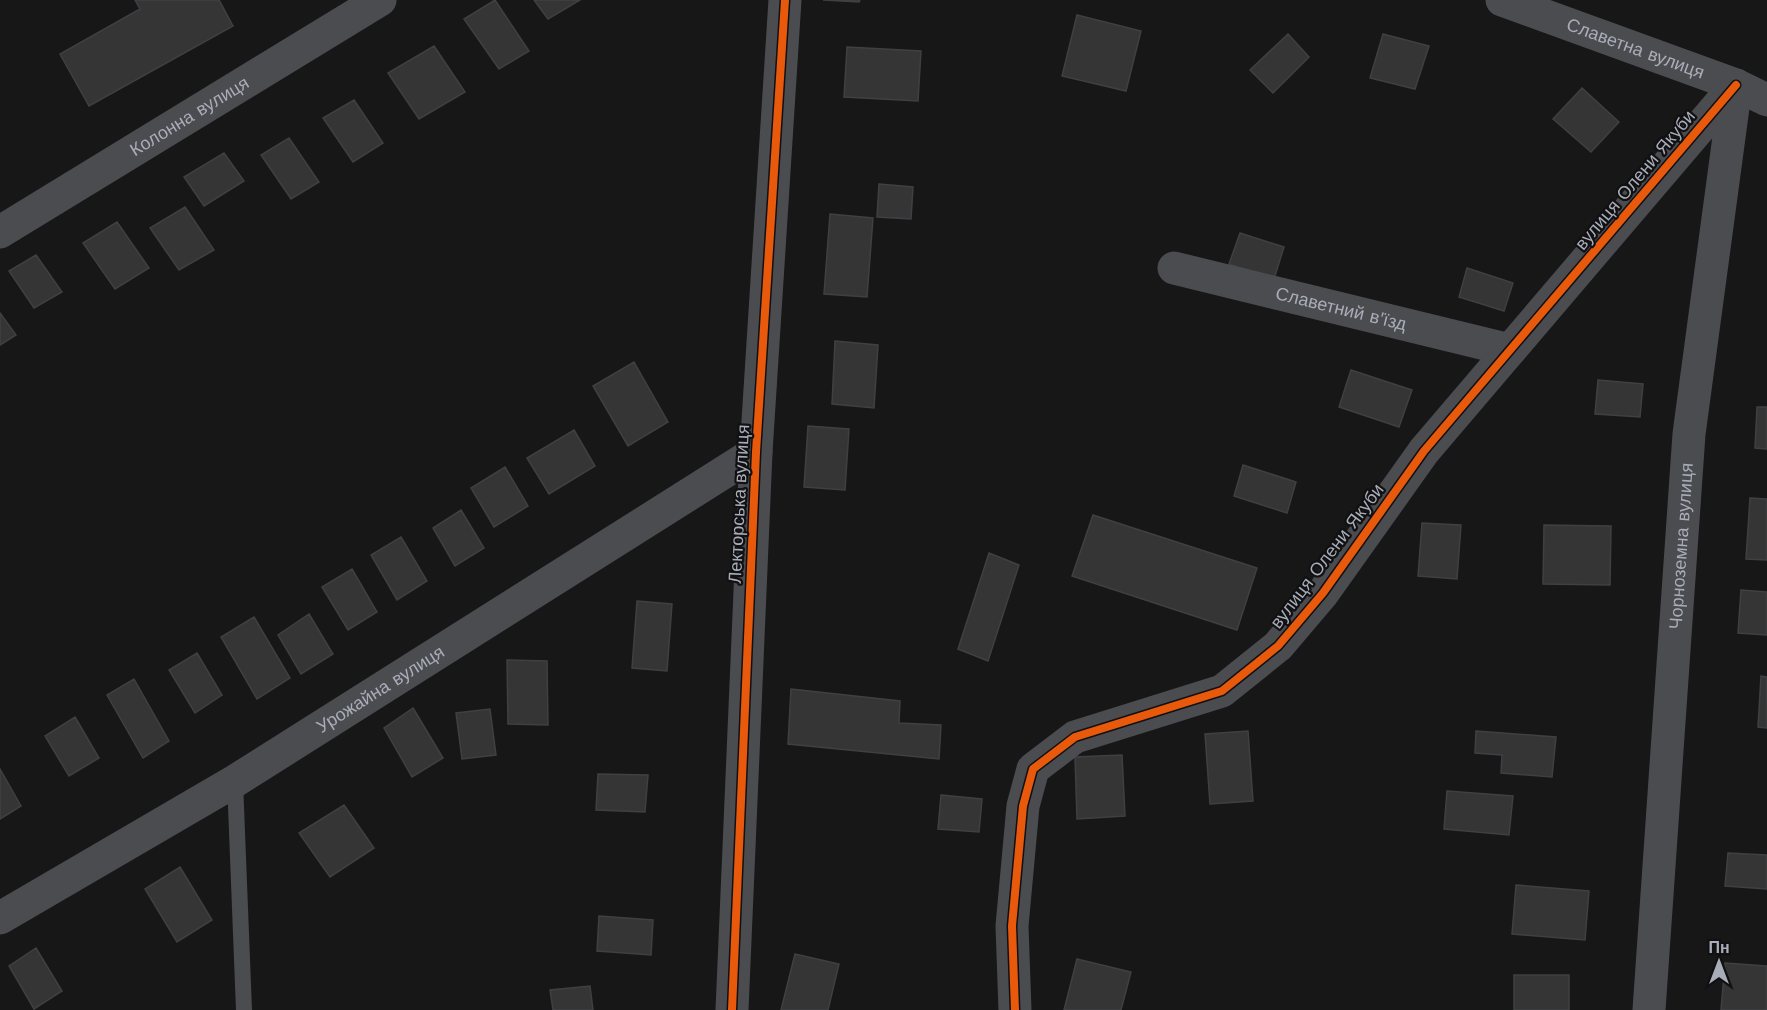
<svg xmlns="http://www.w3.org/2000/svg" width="1767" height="1010" font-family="'Work Sans',sans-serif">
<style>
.building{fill:#353536;stroke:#3f4043;stroke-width:1.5}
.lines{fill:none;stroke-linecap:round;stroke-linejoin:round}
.service{stroke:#4b4c50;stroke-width:16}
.minor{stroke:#4b4c50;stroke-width:33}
.cycleway-casing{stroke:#111113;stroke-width:11}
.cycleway{stroke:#e8590c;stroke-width:8}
.labels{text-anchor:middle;stroke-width:4.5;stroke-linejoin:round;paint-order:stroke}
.street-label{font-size:18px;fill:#a8adb8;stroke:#111113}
</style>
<rect width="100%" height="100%" fill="#171717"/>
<path class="building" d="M135,0h84l14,26 -144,80 -29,-52 80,-45z
M495,0l34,51 -30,18 -35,-50z
M534,0h46l-32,19z
M823,0h37l-1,2z
M1077,15l64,16 -15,60 -64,-15z
M1288,34l21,23 -36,36 -23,-23z
M1383,34l46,12 -14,43 -45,-11z
M434,46l31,46 -46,27 -31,-46z
M847,47l74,4 -3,50 -74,-4z
M1582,88l37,34 -28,30 -38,-33z
M354,100l29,43 -30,19 -30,-44z
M289,138l30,44 -28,17 -30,-44z
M224,153l20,28 -40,25 -20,-29z
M879,184l34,3 -2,32 -34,-2z
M185,207l29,43 -35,20 -29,-42z
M830,214l43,4 -6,79 -43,-3z
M117,222l32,46 -34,21 -32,-46z
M1240,233l44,14 -10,32 -45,-15z
M36,255l26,37 -28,16 -25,-37z
M1467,268l46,15 -9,28 -45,-14z
M0,313l16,22 -16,10z
M835,341l43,4 -4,63 -42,-4z
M634,362l34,60 -40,24 -35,-60z
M1351,370l61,20 -13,37 -60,-20z
M1598,380l45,4 -3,33 -45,-3z
M1757,407h10v42l-12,-1z
M808,426l41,3 -4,61 -41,-3z
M574,430l21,36 -46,28 -22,-36z
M1243,465l53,17 -9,31 -53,-17z
M505,467l23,39 -34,21 -23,-39z
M1750,498l17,1v61l-21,-1z
M461,510l23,38 -29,18 -22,-38z
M1093,515l164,53 -20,62 -165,-54z
M1422,523l39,2 -4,54 -39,-3z
M1544,525l67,1 -1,59 -67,-1z
M401,537l26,44 -30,19 -26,-45z
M989,553l30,12 -31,96 -30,-12z
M352,569l25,43 -29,18 -26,-43z
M1741,590l26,2v43l-29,-2z
M637,601l35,3 -5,67 -35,-3z
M309,614l24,40 -32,20 -23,-39z
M254,617l36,61 -33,21 -36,-62z
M197,653l25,42 -27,18 -26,-43z
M507,660l40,1 1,64 -40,-1z
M1761,676l6,1v51l-9,-1z
M134,679l35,62 -26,17 -36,-63z
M791,689l109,12 -1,22 42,2 -2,34 -151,-15z
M413,708l30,50 -31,19 -28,-49z
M490,709l6,46 -34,4 -6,-46z
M75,717l24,41 -30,18 -24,-40z
M1248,731l5,70 -43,3 -5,-70z
M1476,731l80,6 -4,40 -51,-4 1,-18 -27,-2z
M1122,755l3,61 -48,3 -2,-62z
M0,769l21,37 -21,13z
M598,774l50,1 -3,37 -49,-2z
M1447,791l66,5 -4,39 -65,-6z
M941,795l41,4 -3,33 -41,-3z
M344,805l30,43 -44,29 -31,-44z
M1728,853l39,2v34l-42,-3z
M180,867l32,53 -35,22 -32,-53z
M1516,885l73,6 -4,49 -73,-6z
M599,916l54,4 -2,35 -54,-4z
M36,948l26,43 -28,18 -25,-43z
M795,954l44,10 -11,46h-47z
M1077,959l54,13 -10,38h-57z
M1725,963l42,3v44h-46z
M1514,975h55v35h-55z
M590,986l3,24h-40l-3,-20z"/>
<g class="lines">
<path class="service" d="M235,781l9,229"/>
<g class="minor">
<path id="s1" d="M1502,0l234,85 31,15"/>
<path id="s2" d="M0,232l380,-232"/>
<path id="s3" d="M1174,268l336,82"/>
<path id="s4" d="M0,918l235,-137 521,-329"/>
<path d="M732,1010l24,-558 29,-452"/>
<path d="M1015,1010l-3,-84 11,-120 10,-37 42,-32 147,-46 56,-45 45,-53 101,-142 312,-366"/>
<path id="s5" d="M1649,1010l40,-576 47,-349"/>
</g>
<defs>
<path id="cycleway" d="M732,1010l24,-558 29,-452
M1015,1010l-3,-84 11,-120 10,-37 42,-32 147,-46 56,-45 45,-53 101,-142 312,-366"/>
</defs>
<use href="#cycleway" class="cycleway-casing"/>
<use href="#cycleway" class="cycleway"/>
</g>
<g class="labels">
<g class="street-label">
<text dy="6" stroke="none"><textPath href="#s1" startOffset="142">Славетна вулиця</textPath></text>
<text dy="6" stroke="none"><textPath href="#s2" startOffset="222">Колонна вулиця</textPath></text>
<text transform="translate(1635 180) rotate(-50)" y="6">вулиця Олени Якуби</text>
<text dy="6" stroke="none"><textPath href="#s3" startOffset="172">Славетний в'їзд</textPath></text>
<text transform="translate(739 504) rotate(-87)" y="6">Лекторська вулиця</text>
<text dy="6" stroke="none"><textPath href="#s5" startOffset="465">Чорноземна вулиця</textPath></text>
<text transform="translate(1327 556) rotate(-53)" y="6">вулиця Олени Якуби</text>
<text dy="6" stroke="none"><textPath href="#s4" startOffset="444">Урожайна вулиця</textPath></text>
</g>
</g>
<g transform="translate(1719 962)" stroke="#111113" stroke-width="4.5" paint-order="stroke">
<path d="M0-4.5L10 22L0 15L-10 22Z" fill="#a8adb8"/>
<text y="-9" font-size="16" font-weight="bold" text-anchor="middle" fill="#a8adb8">Пн</text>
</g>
</svg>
